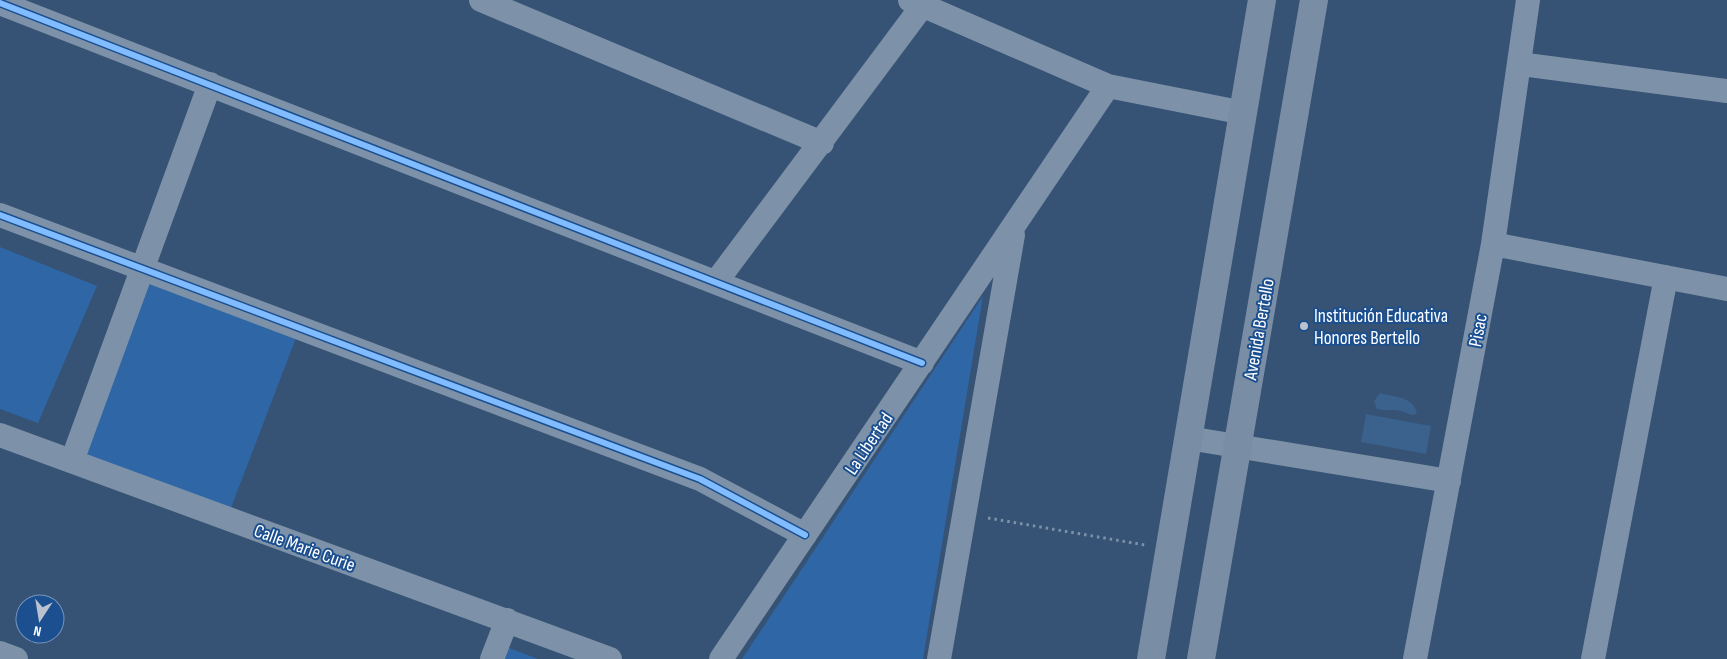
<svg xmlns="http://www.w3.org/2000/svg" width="1727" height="659" font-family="'Sofia Sans Condensed',sans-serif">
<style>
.green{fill:#2f66a5}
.water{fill:#3b618d}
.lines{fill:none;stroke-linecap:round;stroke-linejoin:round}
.path{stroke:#7d92a8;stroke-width:3;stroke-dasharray:2.5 4;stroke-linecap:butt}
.minor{stroke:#7d92a8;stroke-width:24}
.secondary{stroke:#798da4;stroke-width:28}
.cycleway-casing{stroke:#1b4f8f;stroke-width:9}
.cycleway{stroke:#80bcff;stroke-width:6}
.poi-dot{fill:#b9c2ce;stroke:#1b4f8f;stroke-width:2}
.labels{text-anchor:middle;stroke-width:4;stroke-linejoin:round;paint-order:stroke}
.poi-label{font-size:19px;fill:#fff;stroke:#1b4f8f;text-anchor:start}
.street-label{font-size:19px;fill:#fff;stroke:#1b4f8f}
</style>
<rect width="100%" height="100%" fill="#365274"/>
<path class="green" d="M0,247l97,39 -59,137 -38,-14z
M147,280l149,58 -67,175 -145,-53z
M983,296l-60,363h-181z
M504,646l34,13h-39z"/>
<path class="water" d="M1380,393c14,4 34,3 37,21 -8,2 -9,-1 -16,-3 -8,-2 -16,0 -24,-2l-3,-8z
M1366,414l65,12 -5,28 -65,-12z"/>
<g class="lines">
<path class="path" d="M988,518l157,27"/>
<path class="minor" d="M481,0l341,143
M910,0l198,86 136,27
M0,3l922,360
M1520,64l207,27
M0,215l700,264 105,56
M1493,244l234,45
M716,282l207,-277
M0,435l610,224
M1188,438l261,43
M72,461l138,-377
M0,653l16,6
M492,659l15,-39
M721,659l387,-573
M939,659l74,-424
M1415,659l78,-415 35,-244
M1593,659l73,-382"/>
<path class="secondary" d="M1151,659l111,-659
M1201,659l113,-659"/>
<defs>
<path id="cycleway" d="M0,3l922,360
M0,215l700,264 105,56"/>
</defs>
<use href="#cycleway" class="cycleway-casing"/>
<use href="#cycleway" class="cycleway"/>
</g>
<circle class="poi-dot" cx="1304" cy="326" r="5"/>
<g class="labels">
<g class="poi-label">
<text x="1314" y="322">Institución Educativa<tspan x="1314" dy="22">Honores Bertello</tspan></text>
</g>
<g class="street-label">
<text transform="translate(1258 329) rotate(-80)" y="7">Avenida Bertello</text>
<text transform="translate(1477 330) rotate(-79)" y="7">Pisac</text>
<text transform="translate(868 443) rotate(-56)" y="7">La Libertad</text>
<text transform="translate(305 547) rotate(20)" y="7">Calle Marie Curie</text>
</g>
</g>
<g transform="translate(40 619) rotate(192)"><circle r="24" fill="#1b4f8f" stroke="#7695bc"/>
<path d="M0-4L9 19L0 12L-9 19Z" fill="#b9c2ce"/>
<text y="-8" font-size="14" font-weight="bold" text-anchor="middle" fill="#ffffff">N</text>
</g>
</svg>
